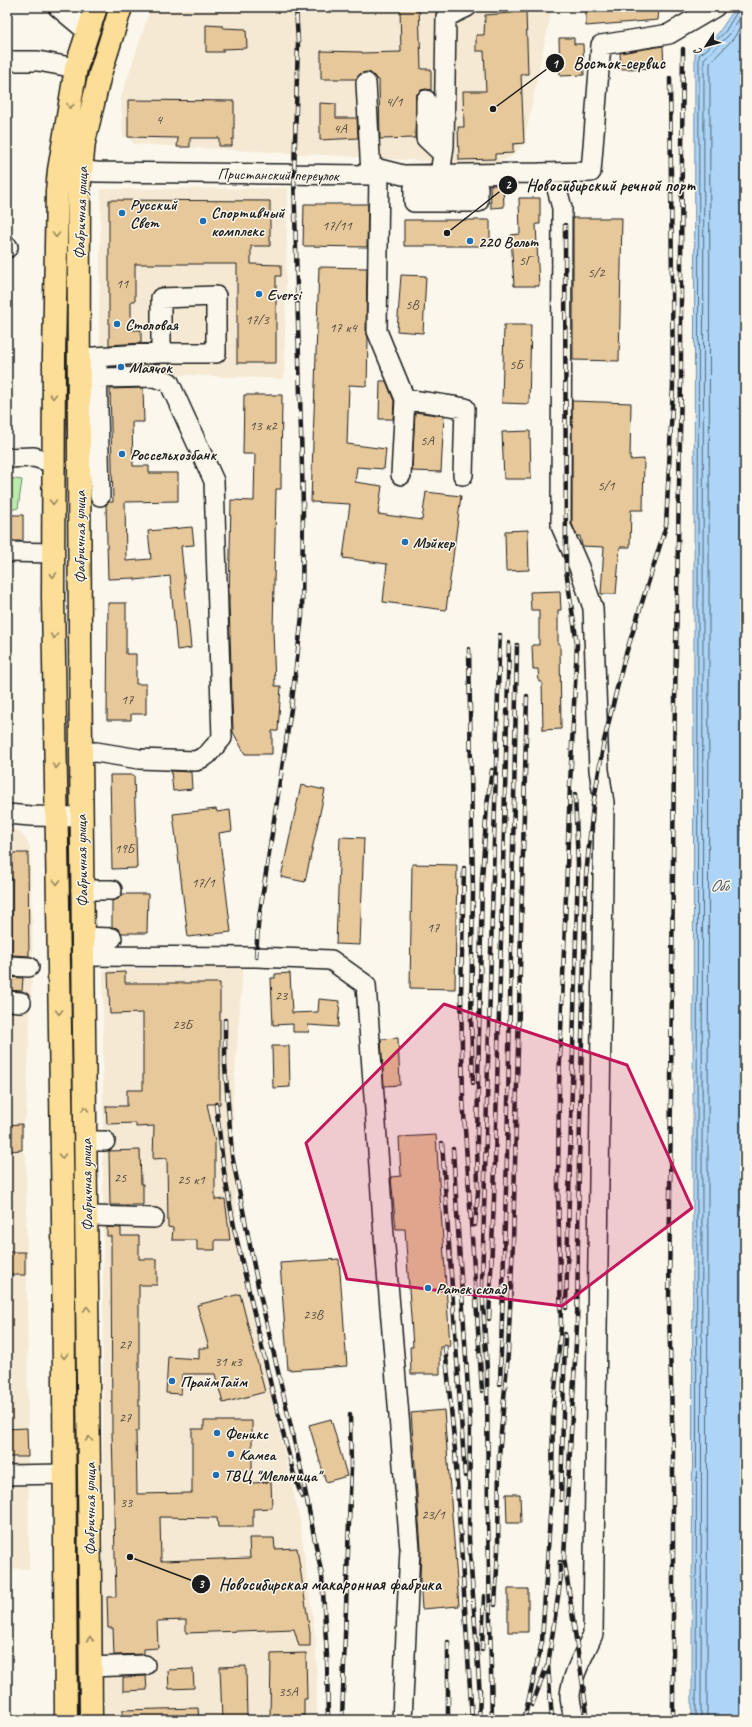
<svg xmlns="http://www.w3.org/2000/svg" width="752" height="1727" font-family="Caveat,sans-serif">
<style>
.built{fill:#f5e9d3}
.green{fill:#baedad;stroke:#6b8464}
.water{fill:#acd5f7;stroke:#728b9f}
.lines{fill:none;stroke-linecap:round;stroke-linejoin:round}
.shore{stroke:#566674;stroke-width:1}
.building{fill:#e7c89a;stroke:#1c1c1c}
.minor-casing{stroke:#1c1c1c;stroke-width:22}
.major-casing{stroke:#1c1c1c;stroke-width:25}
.minor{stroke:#fbf7ec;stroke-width:19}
.major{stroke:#fcde96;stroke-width:22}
.rail-casing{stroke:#1c1c1c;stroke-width:4.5}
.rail{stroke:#fbf7ec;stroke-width:3;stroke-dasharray:9;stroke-linecap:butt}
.oneway{stroke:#97875f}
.marked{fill:#c2185b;fill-opacity:0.2;stroke:#c2185b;stroke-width:3;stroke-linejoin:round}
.poi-dot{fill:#1f6fb2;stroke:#fbf7ec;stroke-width:1.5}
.labels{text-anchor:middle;stroke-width:3;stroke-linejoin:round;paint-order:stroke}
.number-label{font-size:14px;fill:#4f473c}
.street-label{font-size:16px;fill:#1c1c1c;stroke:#fbf7ec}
.poi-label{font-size:16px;font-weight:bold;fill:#1c1c1c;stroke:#fbf7ec;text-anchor:start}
.water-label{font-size:17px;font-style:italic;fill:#47545e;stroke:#fbf7ec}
.leader{fill:none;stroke:#1c1c1c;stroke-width:1.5}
.callout-dot{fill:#1c1c1c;stroke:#fbf7ec;stroke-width:1.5}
.mark-label{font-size:12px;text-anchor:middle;font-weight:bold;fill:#fff}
.callout-label{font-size:17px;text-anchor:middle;font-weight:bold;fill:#1c1c1c;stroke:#fbf7ec;stroke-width:3;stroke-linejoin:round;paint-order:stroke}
</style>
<rect width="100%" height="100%" fill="#fbf7ec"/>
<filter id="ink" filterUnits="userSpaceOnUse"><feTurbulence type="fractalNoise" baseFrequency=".025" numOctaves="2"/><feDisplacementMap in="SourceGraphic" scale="8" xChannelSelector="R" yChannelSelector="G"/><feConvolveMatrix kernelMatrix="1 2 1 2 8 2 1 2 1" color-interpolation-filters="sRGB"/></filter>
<g filter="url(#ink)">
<path class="built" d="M151,7h401l-28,136 -13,14 -14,6h-38l-325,-19 -6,-7h-5l-2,-40z
M288,188l-4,191 -149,-6 -33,3 -3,-49 2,-138z
M7,830h10l8,8 5,9 3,104 -7,165 -4,9v25l4,6 3,413 -22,-1z
M243,966l-10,135 4,153 62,261 17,127 1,78h-213l-1,-76v-674z"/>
<path class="green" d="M7,478l15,2 -4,28 -11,3z"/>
<path class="water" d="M736,7h9v1713h-53l3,-1670c20,-5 29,-27 41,-43z"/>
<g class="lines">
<path class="shore" d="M696,1720l3,-1665 7,-5 19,-18 13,-22 1,-3
M701,1720l3,-1661 25,-24 14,-22 1,-6
M707,1720l3,-1657 23,-24 12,-19"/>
</g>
<path class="building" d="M400,7h19l2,62h10v21l-5,-1 -5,1 -5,5 -1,43 -35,1 -1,-59 -3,-1 -5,-6 -5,-1 -6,2 -4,5h-35v-28l41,1v1l39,-1z
M586,7h73l-1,13 -72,6z
M526,12l2,62h-7l3,69 -11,1v9l-18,1v5l-36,1 -1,-33h6l-1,-36h23l-2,-40h-8v-16h8l1,-20z
M206,25l17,1v2l23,1 1,19 -24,1v3h-17z
M559,38h15v6h9l1,31 -24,1z
M663,46l1,22 -43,1 -1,-16z
M128,100l106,1v38h-2v7h-13v-8h-29v9h-13l1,-9 -50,-1z
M320,103l16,1v14h21l1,20 -38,2z
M490,185h13l1,22 -13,1z
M519,198h21v26h-4l3,62h-25l-3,-51 9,-1z
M109,200l161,1v45h-19v18l30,1v11h-5v87h-39v-99h-102v37h-4v29h10v13l-32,2z
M304,204h64l-1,43 -64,-1z
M573,218h49l-3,143 -46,-1z
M404,220h86v26h-86z
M319,267l48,1 -1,63 2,7 -1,48 -18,-1 -2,59 39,5 -2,20 -27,-2 -2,15 27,4 -4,28 44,6 4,-28 35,4 -15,114 -63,-8 4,-38 -44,-6 7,-54 -39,-2z
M401,275l25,1 -3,57 -26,-2z
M504,325h27l-2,79 -27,-1z
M380,381h6l8,20 -1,18h-14z
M143,388l1,34h-12l1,44h16v7h29v28l-53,1 1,59 25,-2 -3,-28 44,-4 2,18 -13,1 10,102 -14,2 -7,-74 -35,4v-2l-27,1 -2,-74 3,-3h4l-3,-113z
M244,395h38l-1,94h-5l-3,141 2,56h6l-3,45h-6v23h-27l-12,-22 -4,-130 2,-102 23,1 1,-47h-12z
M572,401l59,2 -1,57 14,-1 -1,51h-12l-1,37h-10l-4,47h-15l3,-47 -22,-1 -2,-10h-3l-5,-12z
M415,412l29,4 -3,56 -29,-1z
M530,431l1,48h-27l-2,-47z
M7,515h16v26h-16z
M528,530l1,40 -23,1 -1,-40z
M560,591l1,19h-3v34h2l1,85 -18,1 -1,-48h-3l-1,-13h-5l-1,-24h7v-35h-8l-1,-18z
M108,603h18v51h10v30h10v30h-15v6h-24z
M171,771l20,1 1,17 -19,2z
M110,775h24l3,93 -25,1z
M301,785l24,5 -20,92 -24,-5z
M216,809l1,3 13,-2 2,21 -13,2 12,99 -43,5 -15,-123z
M340,837l24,1 -4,107 -24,-1z
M7,853h21l1,103 -17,-1v-77h-5z
M412,864l45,1 -2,124 -45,-1z
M122,894h26l-1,39h-25l-5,-5 -5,-1v-26l6,-2z
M125,972v11h95v121h-13l8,38v58l10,-1 5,41h-15v10h-18v-10h-25l1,-12 -5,-1 -1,-69 -14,1 1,-33 -18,1v-4l-29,1 -1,-18h21v-16h16v-77l-33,1 -2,-41z
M290,973l2,40 26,-1 1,-13 21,2 -2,26 -30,-2 1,7h-16v-8l-20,1 -2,-47h4v-4z
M7,977l16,1 -1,13 -15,-1z
M398,1038l2,47 -16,1 -3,-47z
M272,1046h17l1,41 -17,1z
M22,1124v26l-15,1v-26z
M436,1135l14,211 -10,1v27h-29l-1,-27h3l-8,-118h-9l-5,-52 10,-1 -2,-39z
M140,1150l1,34h2v21h-33l-1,-54z
M107,1227l14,1v8h18v23h18v26h-18v146h-3l1,63 55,-1v-64h12v-8h48v62l19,-1 1,26 -19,1v18h-35l-1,-9 -57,-1 1,44 89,-3 -1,-20h25l1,11 22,-1 13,85v13h-11l-5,-17 -108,4v-13l-29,1 1,27 -14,1v5l-30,1 -1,-27h-5l-1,-31h9l-4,-166 -1,-195h-4z
M9,1252h16v23h-15z
M339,1259l8,107 -59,4 -8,-107z
M240,1294l25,98 -42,11 -8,-29h-33l-1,20 -15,-1 2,-36 31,2v-11h10l-12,-43z
M444,1410l15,196 -37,3 -2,-29 1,-32 -10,-135z
M331,1419l16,57 -21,6 -17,-57z
M27,1428l1,29h-21v-28z
M506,1494h14l1,29h-14z
M508,1589h20v43h-20z
M306,1653l1,46h-3v21h-34l1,-66z
M246,1666l1,54h-25l-2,-53z
M193,1669l1,19 -25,1 -1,-19z
M146,1676l1,14 -24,1v-13l1,-1z
M198,1708l1,12h-76v-10z"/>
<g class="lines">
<defs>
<path id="minor" d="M58,7l30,25
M7,61h31l38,7
M366,83l5,92
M426,100v38l17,16
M379,169l-2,162 28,68 -4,76
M66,170l31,2 274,3 8,-6 24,6 137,-2 16,12 6,23 -1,318 18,41 14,41 6,162 5,33 -11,831c-8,19 -21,40 -23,61 0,8 3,17 4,25
M540,173l51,-1 10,-127 68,-11 46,-27
M440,175l4,-29 2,-129 21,-10
M414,187h64v15h-64z
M7,248l1,-1
M78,358l83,-5h55v-57l-55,2v55
M97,366l3,130
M405,399l60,9 -2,67
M7,458l27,-1 19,6
M7,552l46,1
M80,753l16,-1 43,7 57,2 11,-6 15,-17 -8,-257 -45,-99 -15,-5 -57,1
M7,814l24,2 50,1
M81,890h31
M82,937l30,1
M82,956l174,1 75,3 35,25 18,250 26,314 -8,171
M7,966l22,1
M7,1001l14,1
M95,1141h10
M94,1216l60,2
M7,1475l57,-1
M90,1667l55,-2"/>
<path id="major" d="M66,1720l-3,-504 -10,-619 1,-240 3,-166 2,-21 17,-102 20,-61
M91,1720c-3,-510 -14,-1019 -12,-1529l5,-49 16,-68 21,-67"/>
</defs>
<use href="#minor" class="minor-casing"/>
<use href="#major" class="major-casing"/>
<use href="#minor" class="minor"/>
<use href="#major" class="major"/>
<defs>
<path id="rail" d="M469,649l4,243 -2,126 2,65
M464,868l-3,126 2,104 19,293
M256,957l2,-32 33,-216 11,-93 1,-111 -9,-330 4,-133 -2,-35
M225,1020v45l7,90 26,131 43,184 21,106 5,80 1,64
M216,1104l8,68 11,60 38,162 21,81 8,22
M442,1143l23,333
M453,1149l17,273 -1,117 11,157
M475,1225l3,-33 -1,-53 5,-260 5,-74 5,-35
M566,1308l12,-444 -3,-70
M489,1319l5,-121 15,-555
M445,1346l10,104 17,270
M500,1384l7,-228 10,-511
M561,1500l4,-166
M560,1582v-20
M495,1605l3,-55 1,-94 9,-103 5,-111 14,-546
M448,1642v78
M482,1650l2,-54
M532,1705l15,-39
M342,1720l9,-253 -1,-52
M479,1720l1,-30
M492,1720l-4,-200 -1,-149 -5,-86 17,-629 1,-21
M524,1720l18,-78 10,-156 1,-75 8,-85 -3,-139 1,-100 11,-302 7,-141 -11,-74 -1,-345
M552,1720l-4,-55 13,-89
M588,1720l-24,-162 13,-233 2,-164 7,-285 7,-70 11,-65 20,-81 42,-134 7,-140 -3,-308
M673,1720v-266l-4,-145 5,-553 7,-375v-125l2,-207"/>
</defs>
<use href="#rail" class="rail-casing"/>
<use href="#rail" class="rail"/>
</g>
<defs><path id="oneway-chevron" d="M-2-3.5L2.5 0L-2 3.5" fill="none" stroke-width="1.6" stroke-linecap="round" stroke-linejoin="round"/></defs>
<g class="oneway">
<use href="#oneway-chevron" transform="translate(70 106) rotate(100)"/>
<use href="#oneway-chevron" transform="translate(56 235) rotate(91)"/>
<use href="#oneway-chevron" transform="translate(53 396) rotate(90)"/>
<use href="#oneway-chevron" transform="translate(53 502) rotate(90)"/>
<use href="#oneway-chevron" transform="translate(53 575) rotate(90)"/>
<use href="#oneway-chevron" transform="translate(54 636) rotate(89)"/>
<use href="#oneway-chevron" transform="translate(56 766) rotate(89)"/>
<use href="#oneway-chevron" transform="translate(57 882) rotate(89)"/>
<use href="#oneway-chevron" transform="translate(59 1012) rotate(89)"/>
<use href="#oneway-chevron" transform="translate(85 1109) rotate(-91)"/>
<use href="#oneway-chevron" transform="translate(62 1156) rotate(89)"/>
<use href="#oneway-chevron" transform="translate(87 1309) rotate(-91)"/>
<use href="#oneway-chevron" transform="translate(64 1356) rotate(90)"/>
<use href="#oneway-chevron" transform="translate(89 1439) rotate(-90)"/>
<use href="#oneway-chevron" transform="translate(90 1639) rotate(-90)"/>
</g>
</g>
<path class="marked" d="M444,1004l183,61 65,143 -130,98 -215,-27 -41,-136z"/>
<g class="poi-dot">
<circle cx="122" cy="213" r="4"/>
<circle cx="203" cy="221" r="4"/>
<circle cx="470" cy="241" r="4"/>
<circle cx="259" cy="294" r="4"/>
<circle cx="117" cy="324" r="4"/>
<circle cx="121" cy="367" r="4"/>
<circle cx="122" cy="454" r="4"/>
<circle cx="405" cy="542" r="4"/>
<circle cx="428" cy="1288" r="4"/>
<circle cx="172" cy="1381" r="4"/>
<circle cx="217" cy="1433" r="4"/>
<circle cx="231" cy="1454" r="4"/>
<circle cx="216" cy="1475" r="4"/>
</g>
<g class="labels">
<g class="number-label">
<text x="394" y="106">4/1</text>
<text x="159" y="124">4</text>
<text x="340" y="133">4А</text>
<text x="337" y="230">17/11</text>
<text x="525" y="265">5Г</text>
<text x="596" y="277">5/2</text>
<text x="122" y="288">11</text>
<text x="412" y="309">5В</text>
<text x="257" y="324">17/3</text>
<text x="343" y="332">17 к4</text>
<text x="516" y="369">5Б</text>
<text x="263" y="430">13 к2</text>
<text x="427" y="445">5А</text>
<text x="606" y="490">5/1</text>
<text x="127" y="704">17</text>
<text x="124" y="853">19Б</text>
<text x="203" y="887">17/1</text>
<text x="433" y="932">17</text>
<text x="281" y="1000">23</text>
<text x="182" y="1029">23Б</text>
<text x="120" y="1182">25</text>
<text x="191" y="1184">25 к1</text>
<text x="313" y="1319">23В</text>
<text x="125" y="1349">27</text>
<text x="228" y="1366">31 к3</text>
<text x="125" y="1422">27</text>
<text x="126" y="1507">33</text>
<text x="433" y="1519">23/1</text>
<text x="288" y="1696">35А</text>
</g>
<g class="street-label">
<text transform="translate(278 174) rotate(1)" y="6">Пристанский переулок</text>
<text transform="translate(80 213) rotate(-88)" y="6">Фабричная улица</text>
<text transform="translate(79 537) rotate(-90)" y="6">Фабричная улица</text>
<text transform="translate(81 861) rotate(-91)" y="6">Фабричная улица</text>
<text transform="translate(86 1185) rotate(-91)" y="6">Фабричная улица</text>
<text transform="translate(89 1509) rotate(-90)" y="6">Фабричная улица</text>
</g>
<g class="poi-label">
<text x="130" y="210">Русский<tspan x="130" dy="18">Свет</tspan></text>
<text x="211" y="218">Спортивный<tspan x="211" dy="18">комплекс</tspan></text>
<text x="478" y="247">220 Вольт</text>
<text x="267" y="300">Eversi</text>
<text x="125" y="330">Столовая</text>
<text x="129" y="373">Маячок</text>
<text x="130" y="460">Россельхозбанк</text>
<text x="413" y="548">Мэйкер</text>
<text x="436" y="1294">Ратек склад</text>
<text x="180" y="1387">ПраймТайм</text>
<text x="225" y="1439">Феникс</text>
<text x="239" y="1460">Камеа</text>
<text x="224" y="1481">ТВЦ "Мельница"</text>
</g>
<g class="water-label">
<text x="719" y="891">Обь</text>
</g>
</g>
<path class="leader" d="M493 109L555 63M447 233L508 185M130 1557L201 1584"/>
<g class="callout-dot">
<circle cx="493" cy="109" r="4"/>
<circle cx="447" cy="233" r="4"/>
<circle cx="130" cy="1557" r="4"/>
<circle cx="555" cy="63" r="10"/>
<circle cx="508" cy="185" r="10"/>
<circle cx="201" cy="1584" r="10"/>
</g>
<g class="mark-label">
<text x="555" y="68">1</text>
<text x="508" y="189">2</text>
<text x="201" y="1588">3</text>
</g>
<g class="callout-label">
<text x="619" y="69">Восток-сервис</text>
<text x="611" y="191">Новосибирский речной порт</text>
<text x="330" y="1590">Новосибирская макаронная фабрика</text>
</g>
<rect width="752" height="1727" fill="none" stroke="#fbf7ec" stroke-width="24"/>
<rect x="12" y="12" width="728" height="1703" fill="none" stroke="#1c1c1c" stroke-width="1.5" filter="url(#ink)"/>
<g transform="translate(706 46) rotate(234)" stroke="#fbf7ec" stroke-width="3" paint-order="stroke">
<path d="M0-3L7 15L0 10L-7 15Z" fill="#1c1c1c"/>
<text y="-6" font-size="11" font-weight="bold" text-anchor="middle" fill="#1c1c1c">С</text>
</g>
</svg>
